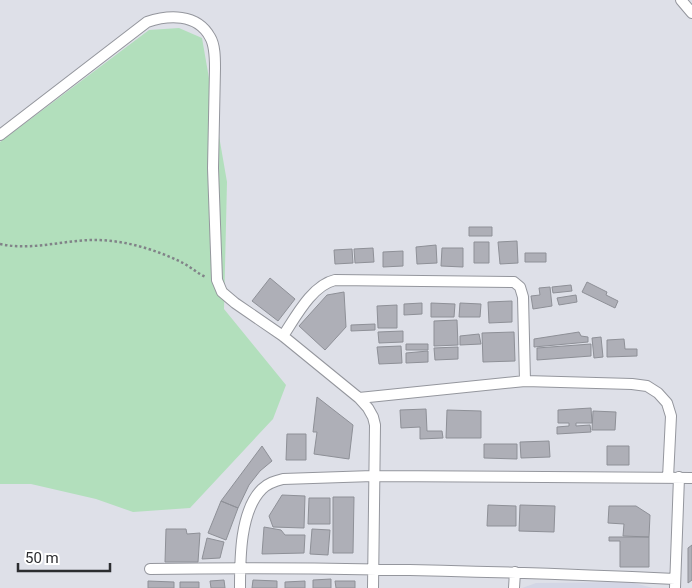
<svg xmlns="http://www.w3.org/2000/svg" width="692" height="588" font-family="Roboto,sans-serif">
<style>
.built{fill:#d3d6e5}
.green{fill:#b2dfbc}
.building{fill:#aeafb7;stroke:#8e9097}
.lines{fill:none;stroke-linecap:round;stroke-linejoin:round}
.street-casing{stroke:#94969d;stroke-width:12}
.path{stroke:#818388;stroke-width:2.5;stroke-dasharray:2.5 2.5;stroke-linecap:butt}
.street{stroke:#fff;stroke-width:10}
</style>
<rect width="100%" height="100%" fill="#dee0e8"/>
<path class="built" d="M630,582l23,6h-131l14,-5z"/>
<path class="green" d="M179,28l23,10 25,144 -3,127 62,76 -13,34 -83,89 -57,4 -37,-13 -65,-15h-31v-342l149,-112z"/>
<path class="building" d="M469,227h23v9h-23z
M517,241l1,22 -18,1 -2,-22z
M474,242h15v21h-15z
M436,245l1,18 -20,1 -1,-17z
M373,248l1,14 -19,1 -1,-14z
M442,248h21v19l-22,-1z
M352,249l1,14 -18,1 -1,-14z
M403,251v15l-20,1v-15z
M525,253h21v9h-21z
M270,278l25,21 -17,22 -26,-20z
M587,282l20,10 -1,3 12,6 -3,7 -33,-16z
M571,285l1,6 -19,2 -1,-6z
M550,287l2,19 -19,3 -2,-13 9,-1 -1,-7z
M344,292l2,35 -21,23 -26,-24 28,-31z
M576,295l1,7 -18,3 -2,-7z
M512,301v21l-23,1 -1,-21z
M422,303v11l-18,1v-11z
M431,303l24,1 -1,13h-23z
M460,303l21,1 -1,13h-21z
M397,305v23h-19l-1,-22z
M457,320l1,25 -24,1v-25z
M375,324v6l-24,1v-6z
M403,331v11l-24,1 -1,-11z
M514,332l1,29 -32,1 -1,-29z
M579,332l2,4 7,1v5l-54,5v-8z
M479,334l2,10 -21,1v-9z
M601,337l2,20 -9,1 -2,-20z
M624,339l1,10h12v7l-30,1v-17z
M406,344h22v6h-22z
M591,344v12l-54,4v-12z
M401,346l1,17 -23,1 -2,-17z
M458,347v12l-23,1 -1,-12z
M428,351v11l-22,1v-10z
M317,397l36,28 -4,34 -35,-5 3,-22h-4z
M591,408l1,15h-16v3l14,-1 1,7 -34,2v-7l12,-1v-3h-11v-13z
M426,409l1,22h15l1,7 -23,1v-12l-19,1 -1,-18z
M447,410l34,1v27h-35z
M593,411l23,1 -1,18h-23z
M287,434h19v26h-20z
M549,441l1,16 -29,1 -1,-16z
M484,444h33v15l-33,-1z
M262,446l10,15 -12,10 -11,14 -11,23 -17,-7z
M607,446h22v19h-22z
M282,495l23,1 -1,32 -31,-1 -4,-11z
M333,497h21l-1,56h-20z
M309,498h21v26h-22z
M221,501l17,7 -12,32 -18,-7z
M488,505l28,1v20h-29z
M520,505l35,1 -1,26 -35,-1z
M609,506h27l14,9 -1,22 -26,-1 1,-12 -16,-1z
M264,527l17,3 4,5h20l-1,18 -42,1z
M166,529h20l1,5 13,-1 -2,29h-33z
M312,529l18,1 -2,25 -18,-1z
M609,537h40v30h-29v-26h-11z
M207,538l17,4 -4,16 -18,1z
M692,545v35l-4,3v-35z
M331,579v9h-18v-8z
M224,580l1,8h-14l-1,-7z
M253,580l24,1v7h-25z
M148,581l26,1v6h-26z
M305,581v7h-20v-6z
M335,581h20v7h-19z
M180,582h19v6h-19z"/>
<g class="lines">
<defs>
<path id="street" d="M681,0l11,13
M0,135l147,-113c21,-7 50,-9 63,15 5,8 5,21 5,31l-2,100 4,112 5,12 13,11 48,33 76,62 9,10 5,9 2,8 -2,163
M283,336c12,-18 29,-51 52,-56l179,2 6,5 3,10 2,84
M359,398l166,-17 107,3 15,2 11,7 9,10 4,13 -3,62
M150,569c175,-3 350,2 525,10
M240,588c0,-30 0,-77 22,-99 6,-6 13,-8 21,-10l90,-3 319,2
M514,588l1,-16
M675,588l4,-111"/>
</defs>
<use href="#street" class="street-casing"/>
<path class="path" d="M0,244c32,7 63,-4 95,-4 30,0 62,10 88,23 8,4 15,11 23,14"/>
<use href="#street" class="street"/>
</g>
<path d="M18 563v8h92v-8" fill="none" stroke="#2c2d30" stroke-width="2.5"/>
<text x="25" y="563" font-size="15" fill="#2c2d30" stroke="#ffffff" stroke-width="4" paint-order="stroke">50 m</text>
</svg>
